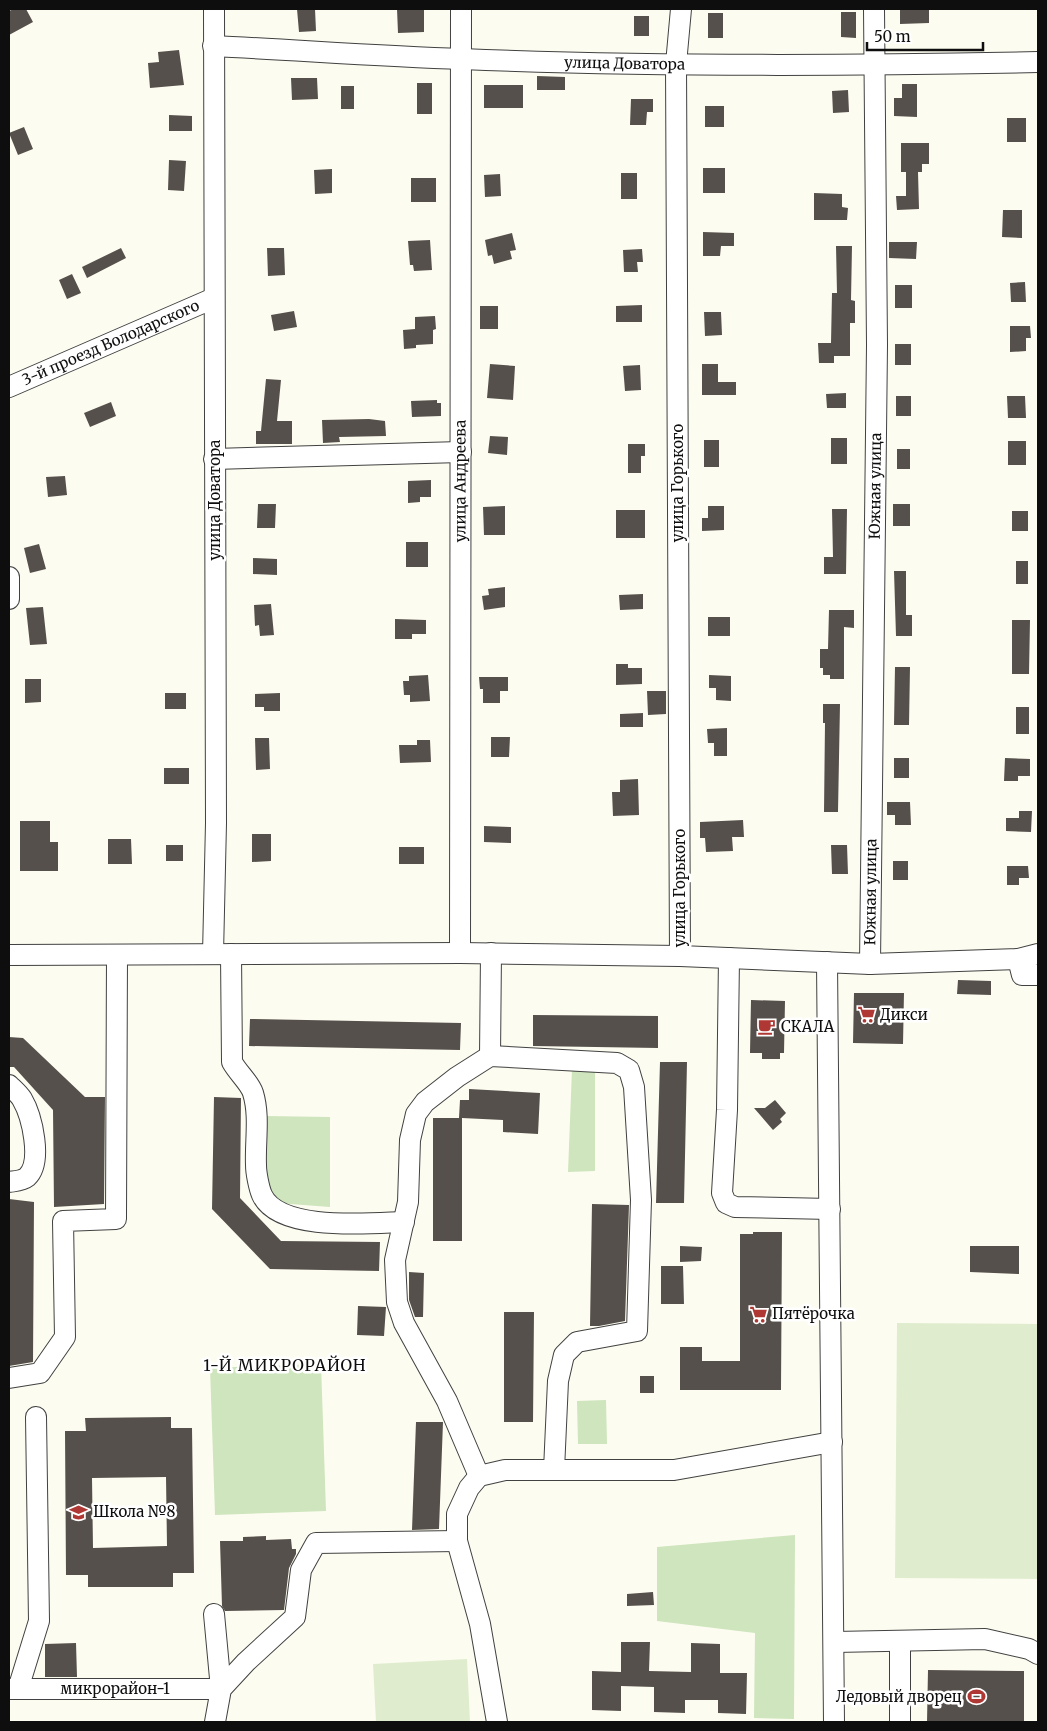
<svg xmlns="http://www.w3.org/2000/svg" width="1047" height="1731" font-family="Merriweather,serif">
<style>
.green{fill:#cee5bd}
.pitch{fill:#dfedce}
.building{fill:#55504b;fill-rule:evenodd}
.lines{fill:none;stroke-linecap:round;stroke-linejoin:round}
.minor-casing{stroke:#414141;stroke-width:22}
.minor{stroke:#fff;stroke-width:20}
.labels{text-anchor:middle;stroke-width:5;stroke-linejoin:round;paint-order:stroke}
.street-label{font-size:15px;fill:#0e0e0e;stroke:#fff}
.poi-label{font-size:15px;fill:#0e0e0e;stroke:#fff;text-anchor:start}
.neighbourhood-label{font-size:16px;letter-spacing:1px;fill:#0e0e0e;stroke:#fff}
</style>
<rect width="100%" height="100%" fill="#fdfcf0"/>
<path class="green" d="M572,1069l23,1v101l-27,1z
M265,1116l65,1v90l-53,-4 -16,-32z
M321,1364l5,147 -111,4 -5,-147z
M606,1400l1,44h-29l-1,-43z
M795,1535l-1,184 -40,-1 1,-85 -98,-12v-74z"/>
<path class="pitch" d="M897,1323l141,1v255l-143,-1z
M467,1659l3,63h-94l-3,-58z"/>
<path class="building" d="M14,9h12l7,13 -24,13v-24z
M297,9h18l1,22 -17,1z
M397,9h27v23l-26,1z
M900,9h29v14l-29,1z
M841,12h15v26l-15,-1z
M708,13h15v25h-15z
M634,16h15v20h-15z
M179,50l5,35 -34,3 -2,-25 11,-1 -1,-10z
M537,76l28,1v13h-28z
M291,78h26l1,21 -26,1z
M417,83h15v31h-15z
M902,84h15v33l-23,-1v-18h8z
M484,85h39v23h-39z
M341,86h13v23h-13z
M848,90l1,22 -16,1 -1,-22z
M631,99h22v13h-6l-1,13h-16z
M705,106h19v21h-19z
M169,115l23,1v15h-23z
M1007,118h19v24h-19z
M24,127l9,22 -15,6 -9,-22z
M901,143h28v21h-7v8h-4l1,37 -22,1 -1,-14h10v-24h-5z
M169,160l17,1 -2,30 -16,-1z
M703,168h22v25h-22z
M332,169v24l-17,1 -1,-24z
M621,173h16v26h-16z
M500,174l1,22 -16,1 -1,-22z
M411,178h25v24h-25z
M814,193l28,1v13l6,1 -1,12h-33z
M1003,210h19v28l-20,-1z
M703,232l31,1v13h-13l-1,10h-17z
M512,233l4,17 -6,1 2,8 -18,5 -2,-9 -4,1 -3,-16z
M430,240l2,30 -18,1 -1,-6h-3l-2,-24z
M889,242h28l-1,17 -27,-1z
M836,246h16l-1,54 4,1v22h-5v33h-16v7h-15l-1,-20h13l1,-50h5z
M121,248l5,10 -39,20 -5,-11z
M267,248h17l1,27 -17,1z
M642,249l1,13h-6l1,10h-14l-1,-22z
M72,274l9,19 -14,6 -8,-19z
M1025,282l1,20h-15l-1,-19z
M895,285h17v23h-17z
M642,305v17h-26v-16z
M480,306h18v23h-18z
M294,311l3,16 -23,4 -3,-16z
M704,312h17l1,23 -17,1z
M435,316l1,13 -3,1v14l-17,1v3l-12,1 -1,-19 12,-1v-12z
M1010,326h20l1,12h-5v13l-16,1z
M895,344h16v21h-16z
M490,364l25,2 -2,34 -26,-2z
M702,364h16v18h18v13h-34z
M640,365l1,25 -16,1 -2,-25z
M266,379l15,1 -4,41h15v23h-36v-13h5z
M846,393v15h-19l-1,-14z
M896,396h15v20h-15z
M1007,396h18l1,22h-18z
M437,400v3h4v13l-29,1 -1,-16z
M111,402l5,14 -26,11 -6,-14z
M369,419l16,2 1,15 -47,1 1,5 -17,1 -1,-23z
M490,436l18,1 -1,18 -19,-2z
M831,438h16v26h-16z
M704,440h15v27h-15z
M1008,441h18v24h-18z
M628,444h17v12h-4v17h-13z
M897,449h13v20h-13z
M65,476l2,19 -19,2 -2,-20z
M431,480v17h-11v5l-12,1v-22z
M258,504h18l-1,24h-18z
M893,504h17v22h-17z
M505,506v29h-21l-1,-28z
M708,506h16v24l-22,1v-13h6z
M832,509h15l-1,65h-22v-17h9z
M616,510h29v28h-29z
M1012,511h16v20h-16z
M406,542h22v25h-22z
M39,544l7,25 -16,4 -6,-25z
M253,558l24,1v16l-24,-1z
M1016,561h12v23h-12z
M894,571h12v44h6v21h-16z
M505,587v20l-21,3 -2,-14 7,-1 -1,-6z
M643,594v15l-23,1 -1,-15z
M271,604l3,31 -14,1 -1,-11 -4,1 -1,-21z
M43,607l4,37 -17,1 -4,-37z
M829,610h25v18l-10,-1v52h-14v-4h-7v-7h-3v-19h8z
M708,617h22v19h-22z
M395,619l31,1v14h-14v5h-17z
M1012,620h18l-1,54h-17z
M616,664h12v4h14v16l-26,1z
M895,667h15l-1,58h-15z
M428,675l2,26 -20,1v-7h-6l-1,-14h6v-5z
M709,675l22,1v25l-15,-1v-12h-7z
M479,677h29v14h-8v12h-17v-14h-3z
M25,679h16v23l-16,1z
M647,691h19v23l-18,1z
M165,693h21v16h-21z
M280,693v18h-16v-4h-9v-13z
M823,704h17l-2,108h-14l1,-89h-2z
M1016,707h13v27h-13z
M643,713v14h-23v-13z
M727,728v28h-13v-13h-6l-1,-14z
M491,737h19l-1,20h-18z
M255,738h14l1,31 -14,1z
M417,740h13l1,22 -31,1 -1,-18h18z
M894,758h15v20h-15z
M1005,758l25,1v17h-12v5h-14z
M164,768h25v16h-25z
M638,779l1,36 -26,1 -1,-24h8v-12z
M887,802h23l1,23h-16v-10h-8z
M1019,811h13l-1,21 -25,-1v-13h13z
M743,820l1,17h-12l1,14 -27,1 -1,-14h-5v-16z
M20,821h30v21h8v29h-38z
M484,826l27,1v16l-27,-1z
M252,834h19v27l-19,1z
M108,839h23l1,25h-24z
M166,845h17v16h-17z
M831,845h16l1,29h-16z
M399,847h25v17h-25z
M893,861h15v19h-15z
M1007,866h21l1,12h-10v7h-12z
M958,980l33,1v14l-34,-1z
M854,993h50l-1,51 -50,-1z
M751,1000l34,1 -1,52h-4v6h-18v-6h-12z
M533,1015l125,1v32l-125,-2z
M250,1019l211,4 -1,27 -211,-4z
M9,1037l14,1 62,59h20l-1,107 -50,3 -1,-97 -39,-43h-5z
M660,1062h27l-3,141h-28z
M469,1089l71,4 -2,41 -35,-2v-12l-41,-2v123h-29v-123h26l1,-18h9z
M214,1097l27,1 -1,100 41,43 99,1 -1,29 -109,-2 -58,-60z
M775,1100l11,13 -6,6 2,3 -9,8 -19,-22h11z
M9,1199l25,3 -1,160 -24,4z
M592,1204l37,1 -4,116 -26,5h-9z
M753,1232h29l-1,158h-101v-43h22v14h38v-127h13z
M680,1246l22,1 -1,14 -21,1z
M970,1246h49v28l-49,-2z
M661,1266h22l1,38h-23z
M409,1272l15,1 -1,44h-8l-6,-17z
M358,1306l28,1 -2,29 -27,-1z
M504,1312h30l-1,110h-29z
M640,1376h14v17h-14z
M171,1417v11h21l2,145h-21v14h-85v-12h-22l-1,-144h21l-1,-13zM166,1477l1,69 -74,2 -1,-70z
M416,1422h27l-4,107 -27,1z
M266,1536v4l25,-1 1,10h4v5l-7,14 -5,42 -59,1 -3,-5 -2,-65h23v-4z
M653,1592l1,13 -27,1v-12z
M621,1642h29l-1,29 42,1v-29l29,1v29h27l-1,41 -28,-1v-13h-33v13l-31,-1v-25l-33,-1v25l-29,-1v-39l29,1z
M76,1643l1,34h-32v-33z
M928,1670l96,1v51h-97z"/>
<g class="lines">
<defs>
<g id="minor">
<path id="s1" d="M213,46c83,4 166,10 249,13 192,8 384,7 576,3"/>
<path id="s2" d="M9,387l205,-89"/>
<path d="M214,459l247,-7"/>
<path d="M9,577v22"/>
<path id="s3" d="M460,953l1,-944"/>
<path d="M213,954l3,-131 -2,-814"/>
<path d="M231,954l1,108c6,11 18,21 21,31 7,23 2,48 3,72 0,8 3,23 6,30 17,37 108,28 142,27"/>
<path d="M9,955l451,-2 220,3 190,8 148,-5 20,-5"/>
<path d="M680,956l-4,-892 5,-55"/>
<path d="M729,958l-2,152 -5,83 4,10 9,4 95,2"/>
<path d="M1018,959l4,16h16"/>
<path d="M827,962l7,760"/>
<path id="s4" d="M870,964l7,-619 -3,-336"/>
<path d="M490,1056l1,-103"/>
<path d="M9,1085c4,4 10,9 13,14 10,17 21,63 5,78 -5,4 -12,4 -18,5"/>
<path d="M9,1378l31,-5 25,-36 -2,-116 53,-2 1,-264"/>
<path d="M479,1476l-32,-75 -43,-78 -7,-21 -2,-42 13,-58 2,-62 6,-26 9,-12 32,-25 33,-21 127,7 12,7 5,17 7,113 -4,131 -60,11 -13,13 -6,26 -4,89"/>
<path d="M835,1642l150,-3 44,10 9,5"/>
<path id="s5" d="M9,1689h212l-7,-75"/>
<path d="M18,1689l21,-68 -3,-204"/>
<path d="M215,1722l6,-33 25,-27 49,-45 6,-47 15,-27 141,-2"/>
<path d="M497,1722l-17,-98 -23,-83v-27l12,-26 10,-12 26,-6h169l158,-28"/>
<path d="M900,1722v-80"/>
</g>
</defs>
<use href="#minor" class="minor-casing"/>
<use href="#minor" class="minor"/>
</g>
<defs>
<symbol id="supermarket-bare" viewBox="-9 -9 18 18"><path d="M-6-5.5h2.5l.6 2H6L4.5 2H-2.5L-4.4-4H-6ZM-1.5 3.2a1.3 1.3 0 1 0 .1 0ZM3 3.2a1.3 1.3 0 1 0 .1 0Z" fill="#af3834" stroke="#fff" stroke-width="2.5" paint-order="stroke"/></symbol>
<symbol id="cafe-bare" viewBox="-9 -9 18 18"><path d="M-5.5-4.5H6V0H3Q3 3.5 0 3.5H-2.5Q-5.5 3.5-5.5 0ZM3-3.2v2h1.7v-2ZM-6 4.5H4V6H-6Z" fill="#af3834" stroke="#fff" stroke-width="2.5" paint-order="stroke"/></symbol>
<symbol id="school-bare" viewBox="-9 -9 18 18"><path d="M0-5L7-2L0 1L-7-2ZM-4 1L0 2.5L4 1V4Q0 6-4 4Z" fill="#af3834" stroke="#fff" stroke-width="2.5" paint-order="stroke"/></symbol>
<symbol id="stadium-bare" viewBox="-9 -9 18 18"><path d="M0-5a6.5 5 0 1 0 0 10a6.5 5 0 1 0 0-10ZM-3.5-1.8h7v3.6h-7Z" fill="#af3834" stroke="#fff" stroke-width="2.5" paint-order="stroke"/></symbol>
</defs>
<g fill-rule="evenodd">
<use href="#supermarket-bare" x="854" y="1002" width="25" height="25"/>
<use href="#cafe-bare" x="754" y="1014" width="25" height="25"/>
<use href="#supermarket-bare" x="746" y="1302" width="25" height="25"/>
<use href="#school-bare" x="66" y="1500" width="25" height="25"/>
<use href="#stadium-bare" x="964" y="1684" width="25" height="25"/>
</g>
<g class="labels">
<g class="street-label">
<text dy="5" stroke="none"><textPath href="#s1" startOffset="412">улица Доватора</textPath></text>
<text dy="5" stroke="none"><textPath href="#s2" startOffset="111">3-й проезд Володарского</textPath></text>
<text dy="5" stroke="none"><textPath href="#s3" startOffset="472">улица Андреева</textPath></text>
<text transform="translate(678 483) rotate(-90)" y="5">улица Горького</text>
<text dy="5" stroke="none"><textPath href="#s4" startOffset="478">Южная улица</textPath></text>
<text transform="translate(215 500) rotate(-90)" y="5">улица Доватора</text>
<text transform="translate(680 888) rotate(-90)" y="5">улица Горького</text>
<text dy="5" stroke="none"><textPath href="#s4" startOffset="72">Южная улица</textPath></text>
<text dy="5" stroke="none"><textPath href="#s5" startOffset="106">микрорайон-1</textPath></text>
</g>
<g class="poi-label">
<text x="880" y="1020">Дикси</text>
<text x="781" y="1032">СКАЛА</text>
<text x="772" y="1319">Пятёрочка</text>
<text x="93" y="1517">Школа №8</text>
<text x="962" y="1702" text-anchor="end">Ледовый дворец</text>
</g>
<g class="neighbourhood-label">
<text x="285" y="1371">1-Й МИКРОРАЙОН</text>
</g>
</g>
<rect width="1047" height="1731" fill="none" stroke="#0e0e0e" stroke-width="20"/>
<path d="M867 42v8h116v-8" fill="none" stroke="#0e0e0e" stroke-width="2.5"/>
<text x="874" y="42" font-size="15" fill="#0e0e0e" stroke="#ffffff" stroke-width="4" paint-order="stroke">50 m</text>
</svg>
